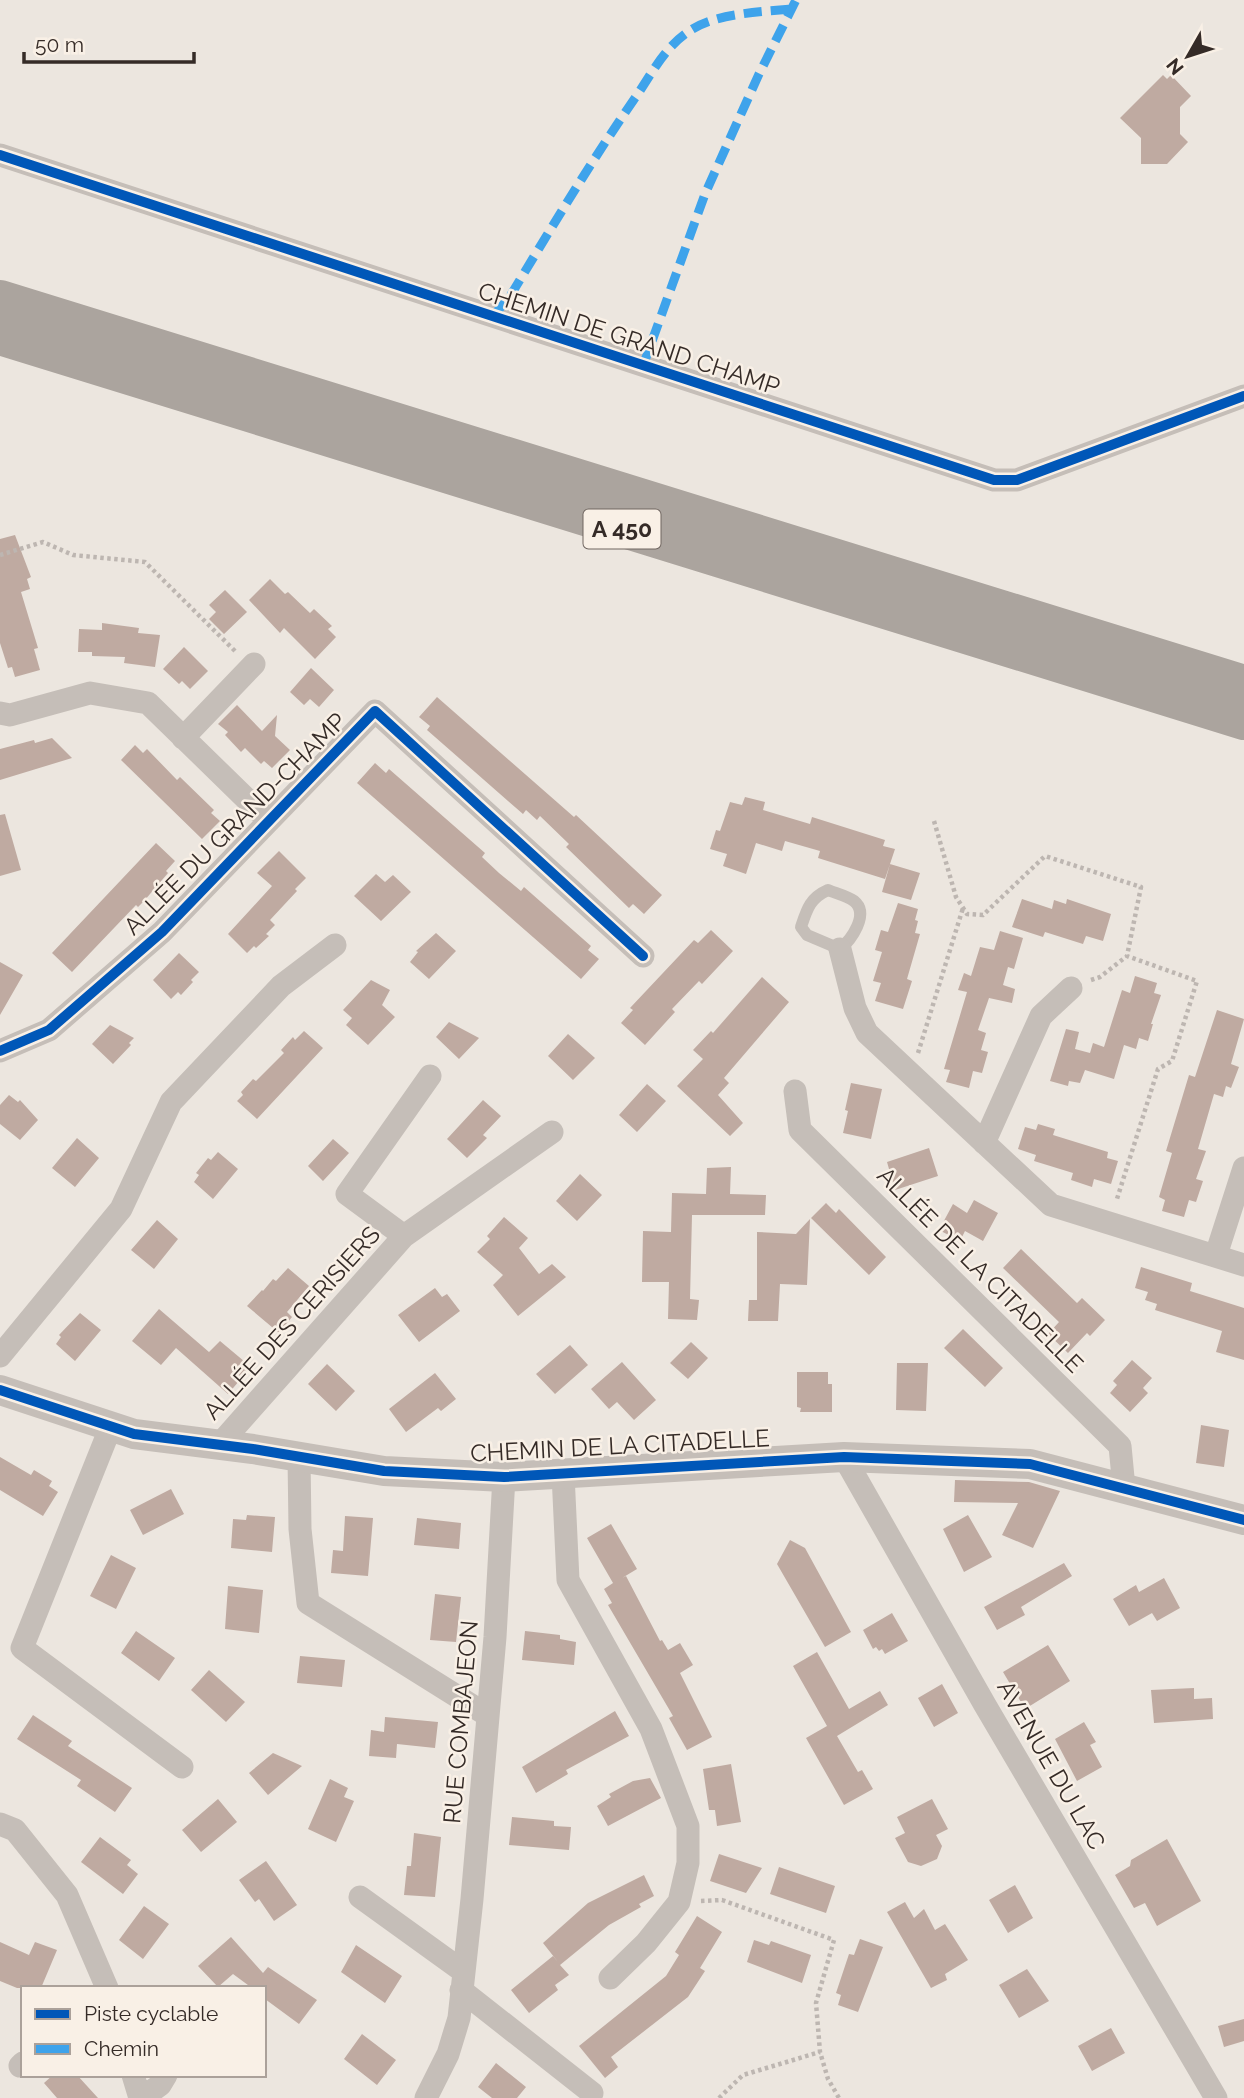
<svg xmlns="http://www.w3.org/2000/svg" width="1244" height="2098" font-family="Raleway,sans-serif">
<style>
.building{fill:#bfaaa1}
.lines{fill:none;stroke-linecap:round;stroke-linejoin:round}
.path{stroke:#bdb6b1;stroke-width:4.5;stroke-dasharray:3.5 3.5;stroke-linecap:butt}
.service{stroke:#c5beb8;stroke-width:12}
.minor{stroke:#c5beb8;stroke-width:23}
.tertiary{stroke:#c5beb8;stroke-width:30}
.motorway{stroke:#aba49e;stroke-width:38}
.quiet{stroke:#3ea3eb;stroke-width:9;stroke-dasharray:18 9;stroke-linecap:butt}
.cycleway-casing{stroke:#f9f0e6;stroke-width:15}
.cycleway{stroke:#0057b8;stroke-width:10}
.labels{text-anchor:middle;stroke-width:5;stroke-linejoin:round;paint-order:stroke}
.shield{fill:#f9f0e6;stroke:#706660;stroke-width:2}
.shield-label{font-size:23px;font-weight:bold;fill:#352b27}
.street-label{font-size:24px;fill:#352b27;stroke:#f9f0e6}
</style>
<rect width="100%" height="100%" fill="#ece6df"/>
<path class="building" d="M1163,75l4,4 4,-4 20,21 -11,11v27l8,8 -21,22h-26v-26l-21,-20z
M15,535l16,42 -4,2 3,10 -9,3 17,56 -4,1 6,21 -25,7 -3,-10 -4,1 -8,-25v-104z
M270,579l15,15 3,-2 22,21 4,-4 18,17 -4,3 8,8 -21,22 -31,-31 -4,5 -31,-33z
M225,590l22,22 -23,22 -15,-15 7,-7 -7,-7z
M102,623l37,5 -1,5 22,2 -5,32 -31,-4 1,-6 -33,-1v-4h-14l1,-23 23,1z
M184,647l24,24 -18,18 -8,-8 -3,3 -16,-15z
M311,668l23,22 -15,17 -9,-8 -6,6 -14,-13z
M437,697l137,120 2,-2 86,80 -18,19 -11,-10 -4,4 -63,-61 3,-3 -29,-28 -3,4 -11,-10 -3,4 -96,-84 3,-4 -11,-9z
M237,705l25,26 15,-16 -2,21 15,14 -18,18 -8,-7 -3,3 -16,-16 -4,4 -16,-17 3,-3 -10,-8z
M52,738l20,20 -72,22v-31l34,-9 1,3z
M135,745l8,8 4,-4 30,31 3,-3 34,33 -3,3 9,8 -18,18 -81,-79z
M375,763l11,10 3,-4 96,84 -3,4 17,16 22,18 3,-4 67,59 -3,4 11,9 -18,20 -224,-196z
M745,797l20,5 -2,8 47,14 2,-7 73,23 -2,6 12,3 -10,30 -67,-21 2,-7 -35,-10 -3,10 -26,-8 -10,31 -23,-8 4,-12 -17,-5 6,-19 4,1 10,-29 12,3z
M5,814l16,56 -21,6v-61z
M156,843l19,18 -9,10 2,2 -24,28 -6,6 -2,-2 -64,67 -20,-19z
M279,851l27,27 -11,11 2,2 -27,29 5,5 -9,9 3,2 -13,12 -2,-2 -7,7 -19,-19 44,-48 -15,-13z
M890,864l30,9 -9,27 -29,-8z
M376,874l9,8 8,-7 18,17 -30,29 -27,-25z
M1022,899l30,10 2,-9 12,4 1,-5 44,15 -8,27 -17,-5 -3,8 -38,-12 -2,5 -31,-10z
M898,903l20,6 -3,11 3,1 -3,12 5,1 -13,45 5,2 -9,28 -28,-8 6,-18 -8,-2 9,-29 -7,-2 6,-20 7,2z
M711,930l22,21 -31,33 -3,-3 -27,28 3,3 -30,33 -24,-22 12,-13 -3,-2 64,-68 4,3z
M1000,931l23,7 -9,31 -6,-2 -5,18 12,4 -3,14 -23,-5 -11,32 8,3 -5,17 7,2 -6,21 -9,-2 -4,17 -23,-6 4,-12 -6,-1 23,-77 -9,-2 6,-17 7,3 9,-29 14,3z
M436,933l20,18 -27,28 -19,-17 8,-10 -2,-1z
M179,953l20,19 -8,8 2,2 -12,13 -3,-3 -7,7 -18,-19z
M0,962l23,13 -23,40z
M1135,976l22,7 -3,10 7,2 -10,29h2l-5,17 -9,-3 -3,11 -12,-4 -10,34 -29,-9 -5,13 -11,-2 -1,5 -18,-5 16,-52 13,3 -4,17 15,4 3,-10 11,4 18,-57 8,3z
M762,977l27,25 -65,76 5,5 -11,12 25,28 -13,13 -53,-50 26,-27 -10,-9 18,-19 2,2z
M371,980l19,10 -8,15 13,12 -27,28 -22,-20 6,-7 -9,-8z
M1217,1010l27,9 -13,45 8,3 -8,21 -5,-2 -3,11 -9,-3 -16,55 8,2 -10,28 7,2 -7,21 -7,-2 -5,17 -22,-6 3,-11 -6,-3 13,-44 -6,-2 23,-76 6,2z
M449,1022l30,16 -20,21 -23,-22z
M110,1025l24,13 -5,5 2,2 -18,19 -21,-20z
M304,1031l19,17 -66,71 -20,-18 6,-6 -2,-3 12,-13 3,2 28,-28 -3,-3 12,-13 2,3z
M568,1034l27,24 -22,22 -25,-24z
M851,1083l31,6 -11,50 -28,-6 5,-22 -3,-1z
M647,1084l19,17 -29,31 -18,-17z
M9,1095l9,7 2,-2 18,20 -18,20 -20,-16v-19z
M483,1100l18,16 -18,19 4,3 -20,20 -20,-19z
M1038,1124l17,5 -2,6 55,17 -1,6 11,3 -7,23 -17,-5 -2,8 -21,-7 2,-7 -39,-12 2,-6 -18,-6 7,-22 11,3z
M77,1138l22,20 -24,29 -23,-19z
M333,1139l16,14 -26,28 -15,-15z
M929,1148l9,28 -43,14 -8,-28z
M218,1152l20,17 -25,30 -19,-17 5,-7 -3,-2 12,-15 3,2z
M731,1167l-1,27 36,1 -1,20h-73l-2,84 9,1 -2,20 -29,-1 1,-37h-27l1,-51 28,1 1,-39 34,1 1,-26z
M580,1174l22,21 -25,26 -21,-20z
M974,1200l24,13 -15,28 -18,-10 -5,10 -21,-11 14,-26 14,9z
M826,1203l10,10 3,-4 47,48 -17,18 -58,-57z
M504,1217l24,21 -9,10 20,26 13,-10 14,13 -48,39 -25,-31 10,-10 -26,-23 13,-13 -3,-3z
M810,1219l-3,66 -27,-1 -2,37h-30l1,-21h8v-68l39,2z
M157,1220l21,19 -24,30 -23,-19z
M1021,1249l56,54 5,-5 23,22 -15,16 -3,-3 -19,20 -20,-19 11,-12 -56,-54z
M1141,1267l51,16 -2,8 54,17v52l-28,-8 6,-21 -67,-21 2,-6 -12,-4 3,-8 -13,-4z
M288,1268l21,18 -22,26 5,5 -13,16 -32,-27 15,-16 1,1 10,-12 3,2z
M435,1288l7,9 5,-3 13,17 -41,31 -21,-27z
M159,1309l50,43 11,-11 31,26 -23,27 -52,-46 -15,17 -29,-24z
M80,1313l21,17 -26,31 -19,-17 5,-7 -2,-2z
M963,1329l40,39 -18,19 -41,-39z
M691,1342l17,16 -20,21 -18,-16z
M570,1345l18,20 -33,29 -19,-20z
M1132,1360l20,18 -9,10 5,5 -18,19 -20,-19 7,-8 -4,-4z
M622,1362l34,38 -22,20 -17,-18 -8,7 -18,-20z
M897,1363h31l-2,48 -30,-1z
M327,1364l28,27 -19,20 -28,-27z
M797,1372h31v12h4v28h-32l1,-4 -4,-1z
M435,1373l21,26 -15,12 -3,-3 -32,24 -17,-23z
M1201,1425l28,5 -5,37 -28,-4z
M0,1457l31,18 3,-5 18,11 -3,5 9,6 -15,24 -43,-26z
M955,1480l74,2 31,9 -27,57 -31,-13 16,-32 -64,-1z
M171,1489l13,25 -41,21 -13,-25z
M247,1515l28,2 -3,35 -41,-4 2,-29 13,1z
M968,1515l24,42 -28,15 -21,-43z
M345,1516l28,2 -5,58 -37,-3 2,-23 10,1z
M417,1518l44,5 -2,26 -45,-4z
M611,1524l26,45 -15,9 4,-2 34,65 2,-1 6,10 12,-7 13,22 -13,8 32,64 -25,13 -18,-32 4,-2 -65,-111 4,-2 -8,-14 9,-6 -26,-45z
M790,1540l15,8 46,84 -26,15 -48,-83z
M111,1555l25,13 -20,41 -26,-13z
M1064,1563l8,13 -51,31 4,8 -28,15 -13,-23z
M1164,1578l16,30 -23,13 -5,-8 -23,13 -16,-27 23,-14 3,7z
M228,1586l35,4 -4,43 -34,-4z
M435,1594l26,3 -5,45 -26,-2z
M892,1613l16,28 -23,13 -3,-5 -3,2 -3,-4 -3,2 -10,-19z
M136,1631l39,27 -16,23 -38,-28z
M525,1631l35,4v4l16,3 -2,23 -52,-5z
M1048,1645l22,36 -45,28 -22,-37z
M817,1652l32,57 31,-18 8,14 -51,31 21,36 4,-2 11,19 -29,16 -38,-67 21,-12 -34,-60z
M300,1656l45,4 -3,27 -45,-4z
M209,1670l36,32 -19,20 -35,-32z
M942,1684l16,29 -24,14 -16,-29z
M1194,1688v11l18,-1 1,21 -59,4 -3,-33z
M615,1711l14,25 -63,34 2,4 -32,19 -14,-26z
M33,1715l39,26 -4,5 64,42 -17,24 -38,-26 4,-6 -64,-41z
M385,1717l53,5 -3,26 -38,-4 -1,14 -27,-2 2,-26 13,2z
M1084,1722l12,20 -6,3 12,22 -25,14 -22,-42z
M273,1753l29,13 -34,29 -19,-22z
M731,1764l10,58 -24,4 -2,-16h-6l-6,-41z
M650,1778l11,20 -53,28 -11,-20 14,-9 -2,-3 24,-13z
M330,1779l18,9 -4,9 10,4 -18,41 -28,-13z
M218,1799l19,23 -36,30 -19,-22z
M932,1799l16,30 -12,6 6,11 -5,13 -16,7 -13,-4 -13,-24 10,-5 -8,-16z
M512,1817l42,4v5l17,1 -2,23 -60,-5z
M414,1833l27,4 -6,60 -31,-2 3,-29h4z
M100,1837l31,23 -4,5 11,9 -15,20 -42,-32z
M1167,1839l34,62 -44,25 -12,-23 -11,5 -19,-33 15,-9 1,-6z
M719,1854l43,14 -16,25 -36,-12z
M266,1861l31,44 -23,16 -15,-22 -4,3 -16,-22z
M779,1867l56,19 -9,27 -56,-19z
M644,1875l10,21 -15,8 2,3 -32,18 -49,40 9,10 -14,10 3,5 -29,23 -18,-23 42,-34 5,6 -15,-19 45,-40z
M1015,1885l18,33 -25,15 -19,-33z
M905,1902l9,16 10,-9 11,21 10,-6 23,36 -23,14 2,6 -16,8 -44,-76z
M144,1906l25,18 -26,35 -24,-19z
M697,1916l25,16 -22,36 5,3 -17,26 -77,60 7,10 -13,11 -26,-32 87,-70 13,-21 -4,-3z
M231,1937l32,36 5,-6 49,33 -18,24 -34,-25 -1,-11h-12l-19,-14 -15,13 -20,-21z
M860,1939l23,8 -25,65 -20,-7 3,-10 -5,-2 13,-39 5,1z
M754,1940l15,5 2,-4 40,14 -9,28 -55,-21z
M0,1942l29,13 6,-13 22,8 -16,38h-24l-17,-7z
M356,1945l46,31 -17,27 -44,-31z
M1027,1969l22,32 -30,17 -20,-33z
M1244,2019v22l-20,6 -6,-21z
M1111,2028l14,25 -33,18 -14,-25z
M362,2034l34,26 -19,25 -33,-26z
M496,2063l30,24 -9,11h-25l-14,-11z
M53,2075h24l21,23h-41l-13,-15z"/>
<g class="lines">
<path class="path" d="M0,555l43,-13 30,13 72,7 91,90
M934,821l22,76 11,17 16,1 62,-59 96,31 -14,69 70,25 -25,80 -14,8 -42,133
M1091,980l9,-3 27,-21
M918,1053l45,-145
M701,1901l21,-1 112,40 -18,63 4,49 8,27 11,19
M719,2098l24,-23 77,-23"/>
<path class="service" d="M828,890c7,3 19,6 26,11 16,13 -3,39 -14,48l-33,-14 -6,-8c6,-18 9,-29 27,-37z"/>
<path class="minor" d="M0,155l994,325h23l227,-84
M0,713l10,2 80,-22 58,10 121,118
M183,738l71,-74
M840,949l15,59 12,25 184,172 193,60
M0,1051l49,-21 113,-98 213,-221 268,245
M795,1091l5,39 320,316 4,42
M984,1143l57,-127 30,-28
M404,1236l-57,-42 83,-118
M1216,1255l28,-87
M0,1356l121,-147 50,-107 110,-116 54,-41
M111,1426l-89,222 160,119
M219,1445l185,-209 148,-104
M299,1457l1,72 8,74 179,112
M844,1457l141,248 231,393
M563,1474l5,106 83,149 37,97v37l-9,39 -33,41 -36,35
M0,1824l15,6 52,65 40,93
M360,1897l104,75
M461,1990l131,103
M20,2066l3,-3
M133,2075l7,23
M142,2098l18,-13 6,-10
M426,2098l22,-44 11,-36 13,-119 23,-262 9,-160"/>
<path class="tertiary" d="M0,1390l134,44 119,15 131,22 120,6 340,-20 186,7 214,56"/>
<path class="motorway" d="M0,299l1244,385
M0,336l1244,385"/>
<path class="quiet" d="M493,316l16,-18c41,-68 81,-135 126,-200 16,-23 29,-50 53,-66 26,-19 72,-20 104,-23
M643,366l62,-172 54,-120 37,-74"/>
<defs>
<path id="cycleway" d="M0,155l994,325h23l227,-84
M0,1051l49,-21 113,-98 213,-221 268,245
M0,1390l134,44 119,15 131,22 120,6 340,-20 186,7 214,56"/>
</defs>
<use href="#cycleway" class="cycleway-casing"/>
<use href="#cycleway" class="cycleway"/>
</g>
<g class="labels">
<rect class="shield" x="583.5" y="509.5" width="77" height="39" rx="5"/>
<g class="shield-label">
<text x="622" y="537">A 450</text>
</g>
<g class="street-label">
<text transform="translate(629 339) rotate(18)" y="8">CHEMIN DE GRAND CHAMP</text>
<text transform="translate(235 824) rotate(-45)" y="8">ALLÉE DU GRAND-CHAMP</text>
<text transform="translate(980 1270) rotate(45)" y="8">ALLÉE DE LA CITADELLE</text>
<text transform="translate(292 1323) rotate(-48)" y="8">ALLÉE DES CERISIERS</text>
<text transform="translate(620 1446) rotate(-3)" y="8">CHEMIN DE LA CITADELLE</text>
<text transform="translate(461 1722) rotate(-85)" y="8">RUE COMBAJEON</text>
<text transform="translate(1051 1765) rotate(60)" y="8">AVENUE DU LAC</text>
</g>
</g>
<rect x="21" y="1986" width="245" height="91" fill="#f9f0e6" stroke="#aba19a" stroke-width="2"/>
<rect x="35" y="2009" width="35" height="10" fill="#0057b8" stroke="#aba19a" stroke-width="2"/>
<text x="84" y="2021" font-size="21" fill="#352b27">Piste cyclable</text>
<rect x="35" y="2044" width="35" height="10" fill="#3ea3eb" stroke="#aba19a" stroke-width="2"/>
<text x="84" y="2056" font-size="21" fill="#352b27">Chemin</text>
<g transform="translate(1188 56) rotate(231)" stroke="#f9f0e6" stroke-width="5" paint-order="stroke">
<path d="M0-5L12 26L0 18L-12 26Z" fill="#352b27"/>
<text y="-10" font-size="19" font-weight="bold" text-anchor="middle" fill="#352b27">N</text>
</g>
<path d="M24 52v10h170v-10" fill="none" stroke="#352b27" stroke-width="3.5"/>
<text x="35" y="52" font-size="21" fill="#352b27" stroke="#f9f0e6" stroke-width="5" paint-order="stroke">50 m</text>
</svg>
